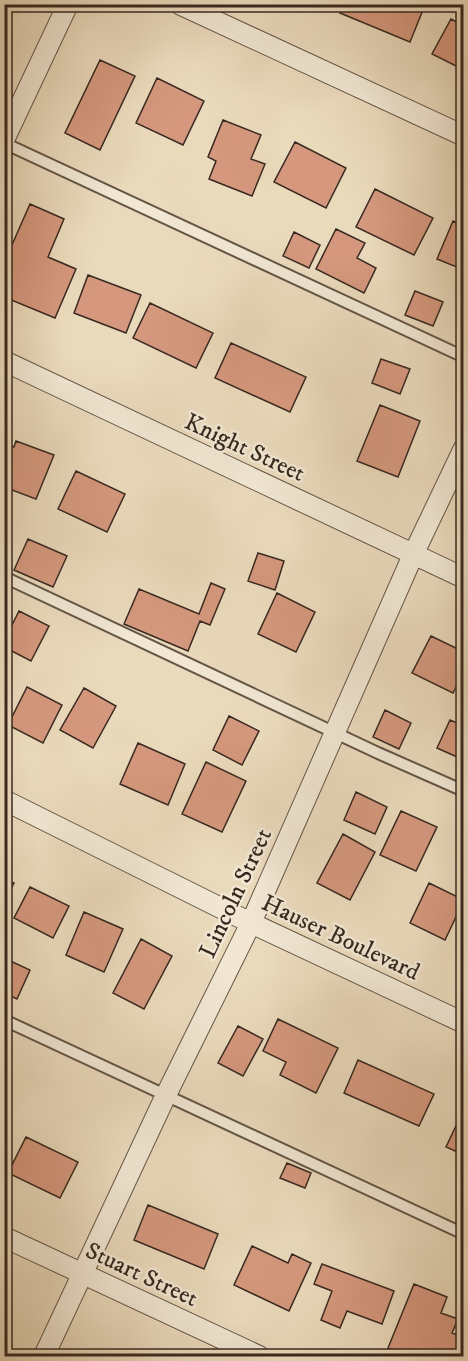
<svg xmlns="http://www.w3.org/2000/svg" width="468" height="1361" font-family="'IM FELL DW Pica',serif">
<style>
.building{fill:#d5987e;stroke:#382920;stroke-width:1.5}
.lines{fill:none;stroke-linecap:round;stroke-linejoin:round}
.service-casing{stroke:#645547;stroke-width:14}
.minor-casing{stroke:#645547;stroke-width:22}
.service{stroke:#f1e7d3;stroke-width:10}
.minor{stroke:#f1e7d3;stroke-width:20}
.labels{text-anchor:middle;stroke-width:5;stroke-linejoin:round;paint-order:stroke}
.street-label{font-size:24px;fill:#382920;stroke:#f1e7d3}
</style>
<rect width="100%" height="100%" fill="#eadabc"/>
<filter id="stains"><feTurbulence type="fractalNoise" baseFrequency=".00333" numOctaves="4"/><feColorMatrix values="0 0 0 0 .2 0 0 0 0 .09 0 0 0 0 .02 0 0 0 .5 -.17"/></filter>
<radialGradient id="worn" r=".72"><stop offset=".6" stop-color="#630" stop-opacity="0"/><stop offset="1" stop-color="#630" stop-opacity=".3"/></radialGradient>
<path class="building" d="M343,4h81l1,1 -15,37 -70,-29z
M451,19l13,7v44l-32,-16z
M100,60l35,16 -35,74 -35,-17z
M157,78l47,23 -21,44 -47,-22z
M223,120l38,15 -10,24 14,5 -13,32 -43,-17 7,-18 -8,-4z
M295,142l51,26 -20,40 -52,-26z
M375,189l58,29 -19,37 -58,-28z
M30,204l34,15 -16,38 28,12 -21,49 -51,-21v-34z
M453,221l11,5v44l-27,-11z
M336,229l29,14 -8,15 19,10 -12,25 -48,-24z
M294,232l26,13 -11,23 -26,-12z
M88,275l53,20 -15,38 -52,-20z
M415,291l28,11 -10,24 -28,-11z
M150,303l63,30 -17,35 -63,-30z
M231,343l75,34 -16,35 -75,-34z
M381,359l29,10 -10,25 -28,-11z
M380,405l40,16 -22,56 -41,-16z
M16,441l38,14 -18,44 -32,-12v-44l10,4z
M76,471l49,23 -18,38 -49,-23z
M28,539l39,17 -14,31 -39,-17z
M258,553l26,8 -9,29 -27,-9z
M211,583l14,6 -15,36 -10,-4 -12,30 -64,-27 15,-35 60,25z
M277,593l38,19 -19,40 -38,-18z
M19,611l30,15 -18,35 -27,-14v-6z
M431,636l33,16v19l-11,22 -41,-20z
M27,687l35,18 -19,38 -35,-18z
M84,688l32,18 -23,42 -33,-18z
M385,710l26,13 -12,26 -26,-12z
M229,716l30,15 -17,34 -29,-15z
M450,720l14,6v34l-27,-12z
M138,743l47,21 -17,41 -48,-21z
M206,762l40,19 -24,51 -40,-18z
M356,792l31,15 -12,27 -31,-14z
M401,811l36,16 -21,44 -36,-16z
M343,834l32,18 -25,48 -33,-17z
M4,878l10,5 -10,19z
M429,883l35,17 -19,40 -35,-17z
M30,887l39,19 -16,32 -39,-20z
M84,912l39,17 -19,43 -38,-17z
M141,939l31,17 -28,53 -31,-16z
M4,958l26,12 -13,29 -13,-6z
M278,1019l60,29 -22,45 -36,-18 6,-13 -23,-11z
M238,1026l25,13 -20,37 -25,-13z
M358,1060l76,34 -15,32 -75,-33z
M464,1109v46l-18,-8z
M26,1137l52,25 -18,36 -52,-25z
M287,1163l24,10 -6,15 -25,-10z
M148,1205l70,29 -14,35 -70,-29z
M252,1246l36,17 4,-9 19,9 -22,48 -55,-26z
M322,1264l72,27 -12,33 -35,-13 -7,17 -19,-8 11,-29 -18,-7z
M414,1284l33,13 -6,16 17,6 -6,14 12,4 -2,19h-53l-21,-8z"/>
<g class="lines">
<defs>
<path id="service" d="M4,143l460,214
M4,577l374,176 86,38
M4,1020l460,214"/>
<path id="minor" d="M179,4l285,132
M4,140l64,-136
M4,361l460,217
M4,800l247,123 213,100
M4,1237l255,119
M44,1356l122,-261 85,-172 162,-368 51,-107"/>
</defs>
<use href="#service" class="service-casing"/>
<use href="#minor" class="minor-casing"/>
<use href="#service" class="service"/>
<use href="#minor" class="minor"/>
</g>
<g class="labels">
<g class="street-label">
<text transform="translate(245 447) rotate(25)" y="8">Knight Street</text>
<text transform="translate(235 893) rotate(-65)" y="8">Lincoln Street</text>
<text transform="translate(341 937) rotate(25)" y="8">Hauser Boulevard</text>
<text transform="translate(142 1274) rotate(25)" y="8">Stuart Street</text>
</g>
</g>
<rect width="468" height="1361" fill="none" stroke="#eadabc" stroke-width="24"/>
<rect x="6" y="6" width="456" height="1349" fill="none" stroke="#382920" stroke-width="3"/>
<rect x="12" y="12" width="444" height="1337" fill="none" stroke="#382920" stroke-width="1.5"/>
<rect width="100%" height="100%" filter="url(#stains)"/>
<rect width="100%" height="100%" fill="url(#worn)"/>
</svg>
